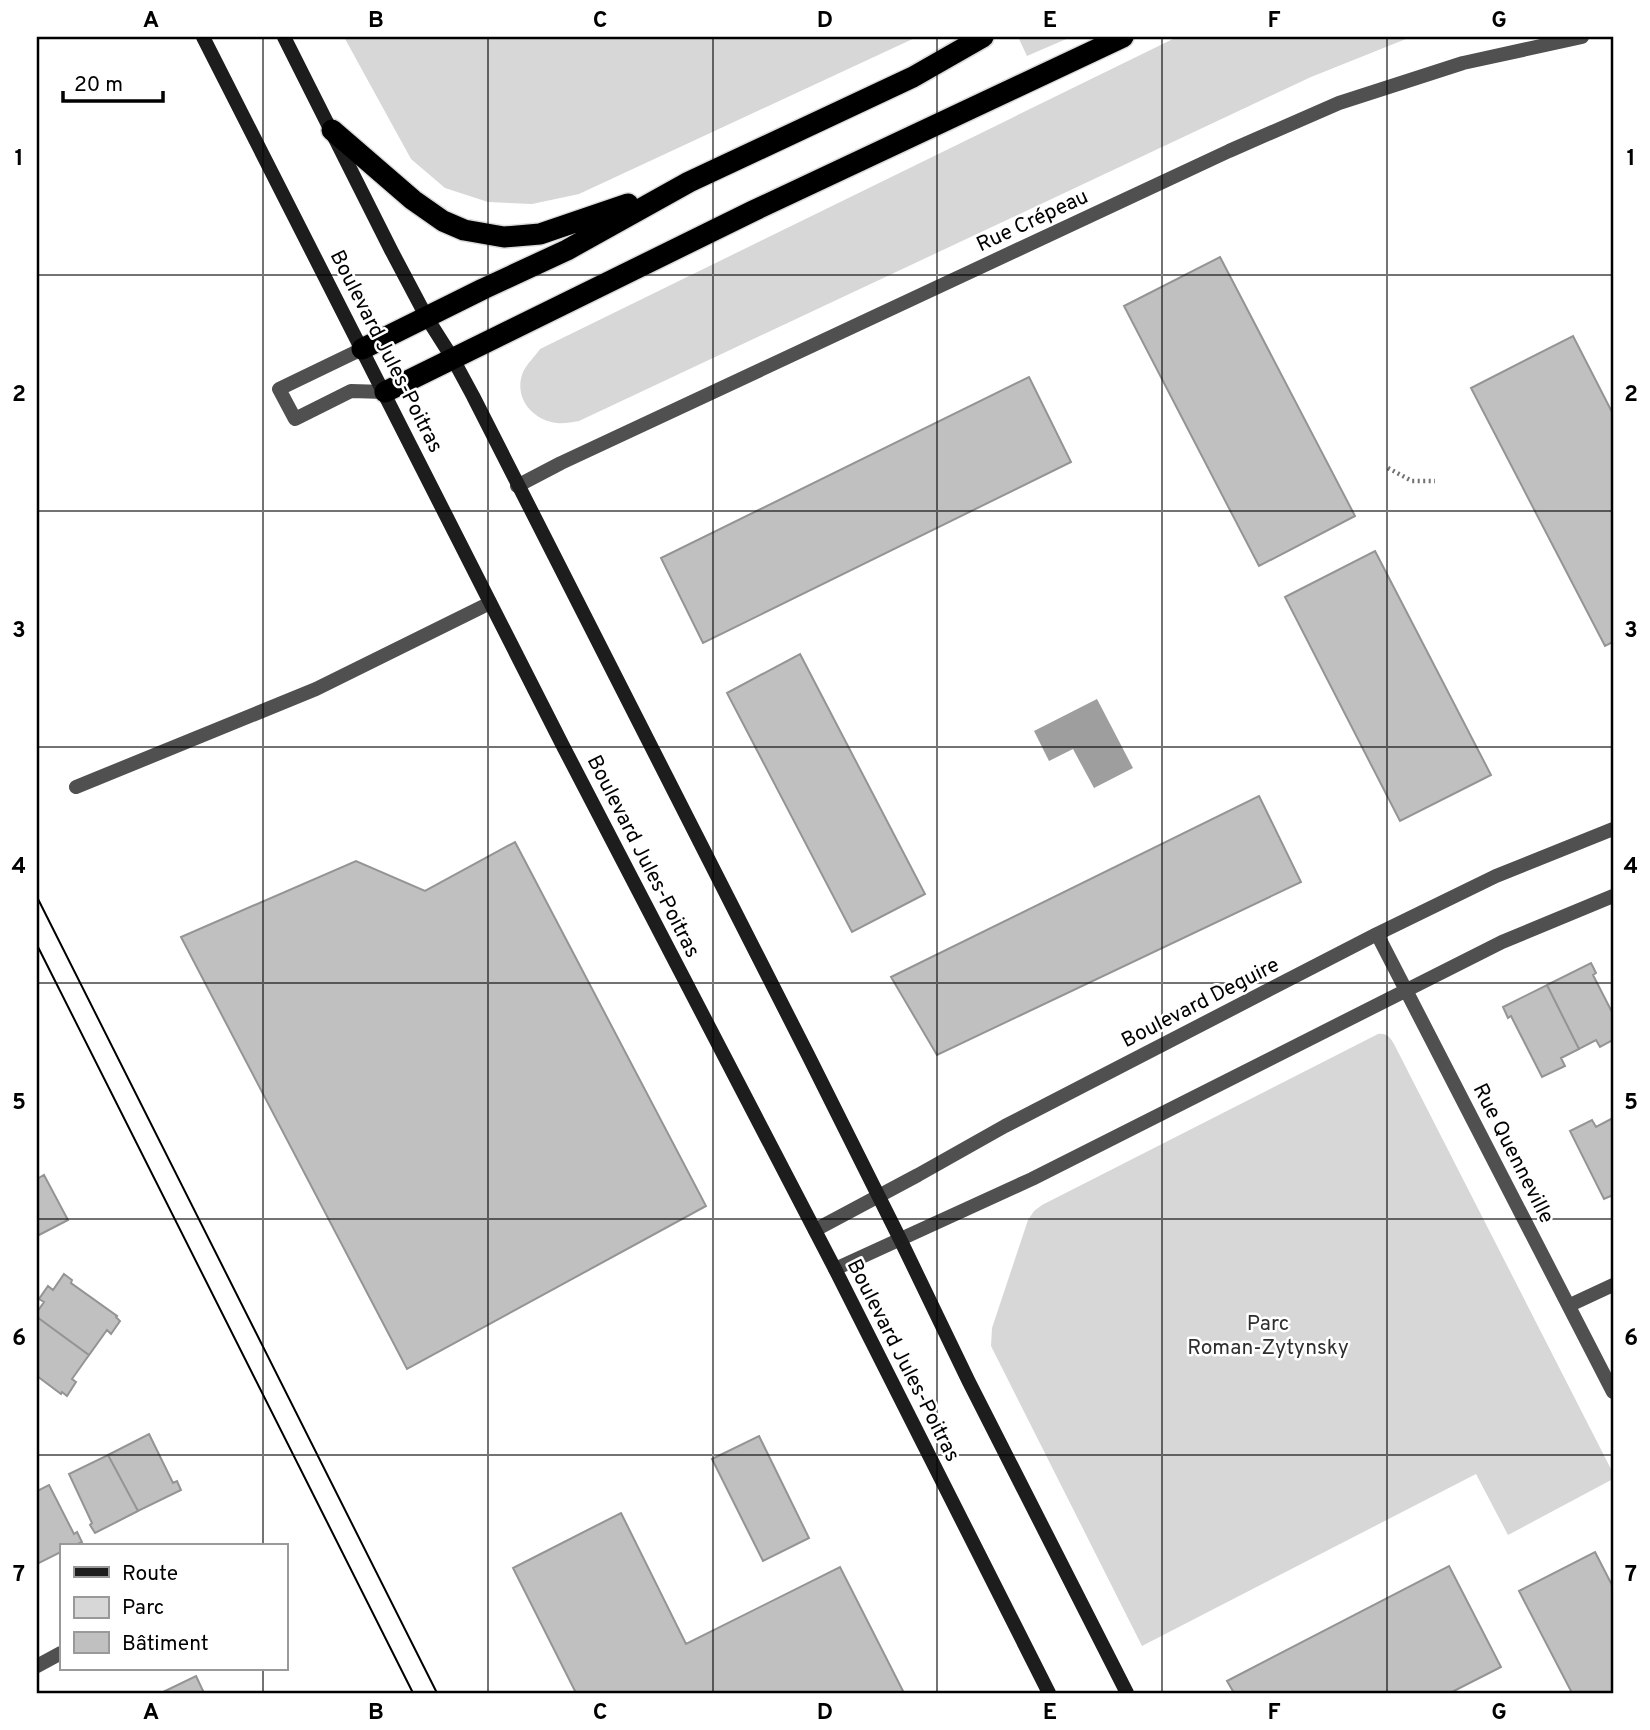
<svg xmlns="http://www.w3.org/2000/svg" width="1650" height="1730" font-family="Overpass,sans-serif">
<style>
.green{fill:#d7d7d7}
.water{fill:#9e9e9e}
.building{fill:#c0c0c0;stroke:#949494;stroke-width:2}
.lines{fill:none;stroke-linecap:round;stroke-linejoin:round}
.highway-casing{stroke:#dbdbdb;stroke-width:24}
.path{stroke:#727272;stroke-width:4.5;stroke-dasharray:2 3.5;stroke-linecap:butt}
.lane{stroke:#505050;stroke-width:14}
.street{stroke:#505050;stroke-width:14}
.secondary{stroke:#1d1d1d;stroke-width:14}
.highway{stroke:#000;stroke-width:21}
.tram{stroke:#000;stroke-width:2}
.grid{fill:none;stroke:#000;stroke-width:2;stroke-opacity:0.55}
.labels{text-anchor:middle;stroke-width:5;stroke-linejoin:round;paint-order:stroke}
.street-label{font-size:21px;fill:#000;stroke:#fff}
.park-label{font-size:21px;fill:#2e2e2e;stroke:#fff}
.neatline{fill:none;stroke:#000;stroke-width:2.5}
.grid-label{font-size:23px;text-anchor:middle;font-weight:bold;fill:#000}
</style>
<rect width="100%" height="100%" fill="#fff"/>
<path class="green" d="M344,37h573l-338,157 -47,10 -44,-2 -43,-14 -34,-29z
M1022,37h49l-44,19 -8,-17z
M1177,37h234l-100,40 -732,344c-7,1 -15,3 -22,2 -25,-3 -44,-26 -34,-51 4,-8 12,-16 17,-23z
M1378,1034c9,-1 13,4 17,12l218,427v6l-105,56 -32,-61 -334,172 -151,-300 1,-18 36,-108 6,-9 8,-6z"/>
<path class="water" d="M1097,699l36,69 -39,20 -21,-39 -24,12 -15,-30z"/>
<path class="building" d="M1220,257l135,259 -96,50 -135,-260z
M1573,336l40,78v228l-8,4 -134,-258z
M1029,377l42,85 -368,181 -42,-85z
M1375,551l116,224 -91,46 -115,-224z
M800,654l125,240 -73,38 -125,-239z
M1259,796l42,86 -364,173 -46,-78z
M515,842l191,364 -299,163 -226,-432 175,-76 69,30z
M1591,963l5,10 -3,2 20,39v26l-13,7 -4,-7 -17,9 -32,-64z
M1547,985l32,64 -18,9 4,8 -23,11 -31,-61 -3,2 -5,-11z
M1613,1118v77l-9,4 -34,-68 22,-11 4,7z
M44,1175l24,45 -31,16v-57z
M64,1274l8,6 -1,3 46,33 -1,1 4,4 -9,13 -4,-4 -18,25 -52,-38v-5l7,-10 -5,-3 9,-13 5,4z
M37,1317l52,38 -17,24 4,3 -9,14 -5,-4 -1,2 -24,-18z
M149,1434l24,49 4,-2 4,9 -43,21 -30,-56z
M759,1436l50,102 -46,23 -51,-102z
M108,1455l30,56 -43,22 -5,-8 2,-2 -23,-49z
M49,1485l25,49 3,-2 5,10 -9,4h-12v6l-24,12v-73z
M621,1513l65,131 154,-77 64,126h-328l-63,-125z
M1595,1552l18,35v106h-41l-53,-102z
M1449,1566l52,101 -51,26h-216l-7,-12z
M196,1676l8,17h-43z"/>
<g class="lines">
<defs>
<path id="highway" d="M332,130l81,70 30,21 21,9 40,7 36,-3 88,-30
M362,349l121,-60 84,-39 122,-68 224,-105 70,-40
M385,392l368,-181 370,-174"/>
</defs>
<use href="#highway" class="highway-casing"/>
<path class="path" d="M1388,468l24,13h23"/>
<path class="lane" d="M362,349l-83,40 16,30 56,-28 34,1
M76,787l240,-98 174,-86"/>
<path class="street" d="M517,486l44,-23 668,-312 110,-48 124,-40 119,-26
M1377,934l236,458
M815,1230l103,-55 87,-49 372,-192 119,-58 117,-47
M835,1269l197,-90 470,-237 111,-46
M1570,1305l43,-20
M37,1666l24,-13"/>
<path class="secondary" d="M203,37l361,711 271,521 214,424
M284,37l107,213 36,68 26,41 20,37 335,659 92,184 69,143 158,311"/>
<use href="#highway" class="highway"/>
<path class="tram" d="M37,897l400,796
M37,945l376,748"/>
</g>
<path class="grid" d="M263,37v1509M488,37v1656M713,37v1656M937,37v1656M1162,37v1656M1387,37v1656M37,275h1576M37,511h1576M37,747h1576M37,983h1576M37,1219h1576M37,1455h1576M263,1669v24"/>
<g class="labels">
<g class="street-label">
<text transform="translate(1032 220) rotate(-25)" y="7">Rue Crépeau</text>
<text transform="translate(387 351) rotate(63)" y="7">Boulevard Jules-Poitras</text>
<text transform="translate(644 856) rotate(63)" y="7">Boulevard Jules-Poitras</text>
<text transform="translate(1200 1002) rotate(-27)" y="7">Boulevard Deguire</text>
<text transform="translate(1514 1153) rotate(63)" y="7">Rue Quenneville</text>
<text transform="translate(904 1360) rotate(63)" y="7">Boulevard Jules-Poitras</text>
</g>
<g class="park-label">
<text x="1268" y="1330">Parc<tspan x="1268" dy="24">Roman-Zytynsky</tspan></text>
</g>
</g>
<rect width="1650" height="1730" fill="none" stroke="#ffffff" stroke-width="77"/>
<rect x="60" y="1544" width="228" height="126" fill="#ffffff" stroke="#999999" stroke-width="2"/>
<rect x="74" y="1567" width="35" height="10" fill="#1d1d1d" stroke="#999999" stroke-width="2"/>
<text x="122" y="1580" font-size="21" fill="#000000">Route</text>
<rect x="74" y="1597" width="35" height="21" fill="#d7d7d7" stroke="#999999" stroke-width="2"/>
<text x="122" y="1614" font-size="21" fill="#000000">Parc</text>
<rect x="74" y="1632" width="35" height="21" fill="#c0c0c0" stroke="#999999" stroke-width="2"/>
<text x="122" y="1650" font-size="21" fill="#000000">Bâtiment</text>
<path d="M63 91v10h100v-10" fill="none" stroke="#000000" stroke-width="3.5"/>
<text x="74" y="91" font-size="21" fill="#000000" stroke="#ffffff" stroke-width="5" paint-order="stroke">20 m</text>
<rect x="38" y="38" width="1574" height="1654" class="neatline"/>
<g class="grid-label">
<text x="151" y="27">A</text>
<text x="376" y="27">B</text>
<text x="600" y="27">C</text>
<text x="825" y="27">D</text>
<text x="1050" y="27">E</text>
<text x="1274" y="27">F</text>
<text x="1499" y="27">G</text>
<text x="19" y="165">1</text>
<text x="1631" y="165">1</text>
<text x="19" y="401">2</text>
<text x="1631" y="401">2</text>
<text x="19" y="637">3</text>
<text x="1631" y="637">3</text>
<text x="19" y="873">4</text>
<text x="1631" y="873">4</text>
<text x="19" y="1109">5</text>
<text x="1631" y="1109">5</text>
<text x="19" y="1345">6</text>
<text x="1631" y="1345">6</text>
<text x="19" y="1581">7</text>
<text x="1631" y="1581">7</text>
<text x="151" y="1719">A</text>
<text x="376" y="1719">B</text>
<text x="600" y="1719">C</text>
<text x="825" y="1719">D</text>
<text x="1050" y="1719">E</text>
<text x="1274" y="1719">F</text>
<text x="1499" y="1719">G</text>
</g>
</svg>
